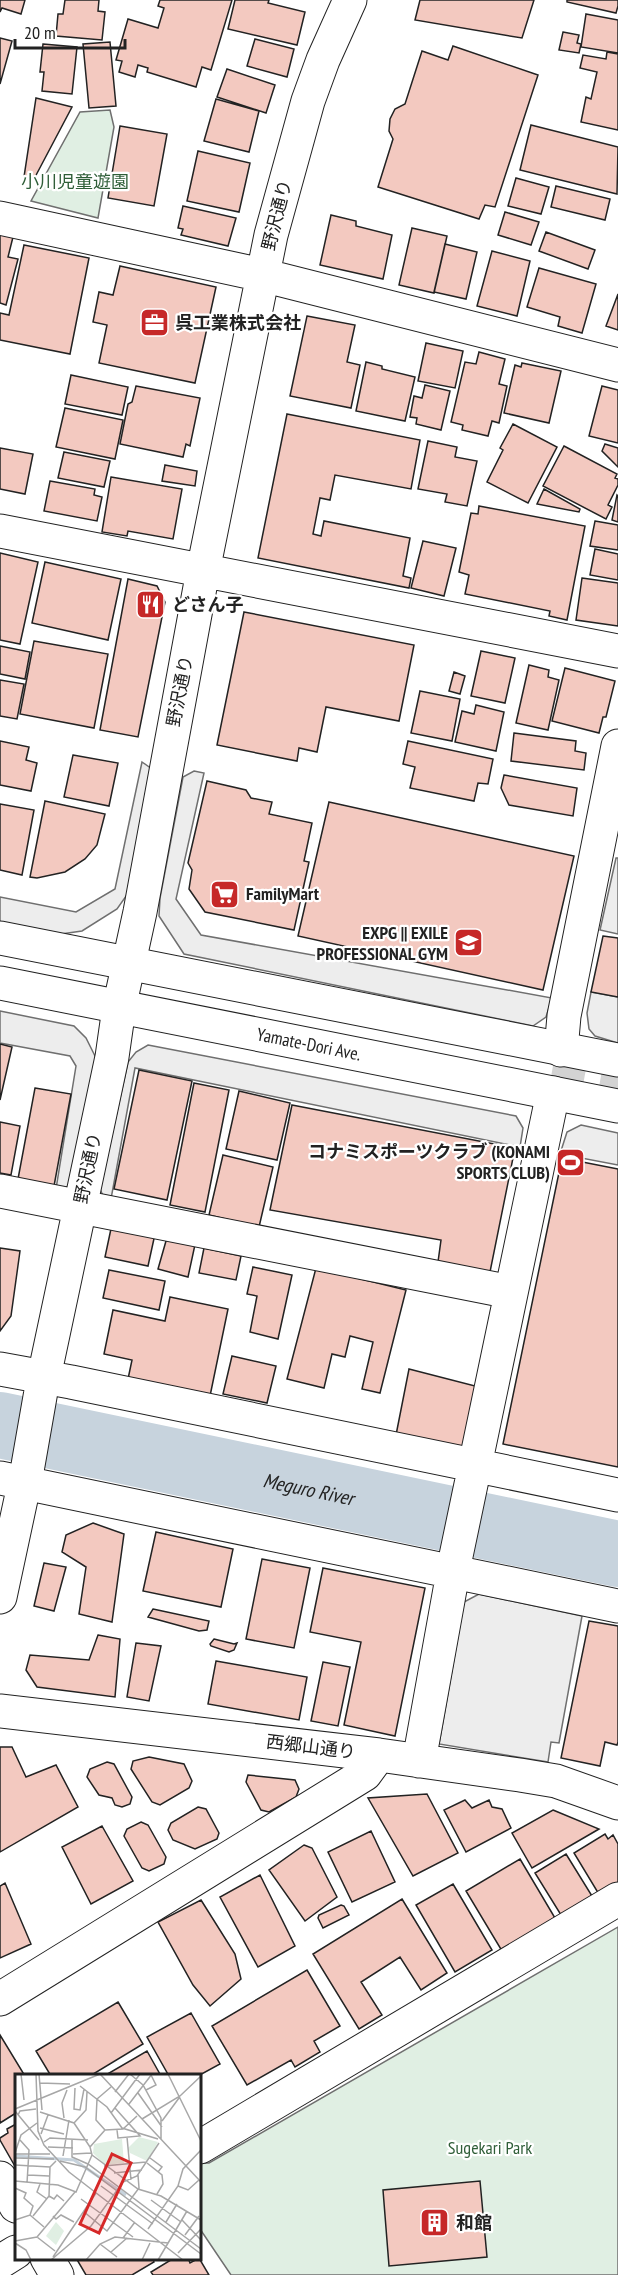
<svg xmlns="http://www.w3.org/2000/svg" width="618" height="2275" font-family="'PT Sans Narrow','Noto Sans JP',sans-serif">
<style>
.green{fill:#e0efe3;stroke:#6f6f6f;stroke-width:1.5}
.parking{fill:#ededed;stroke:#6f6f6f;stroke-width:1.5}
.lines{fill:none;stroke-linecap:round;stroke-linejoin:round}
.river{stroke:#c7d3dd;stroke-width:66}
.building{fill:#f3c9c0;stroke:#222;stroke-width:1.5}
.highway-tunnel{stroke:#d3d3d3;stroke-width:33;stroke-dasharray:33 16;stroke-linecap:butt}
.minor-casing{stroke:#222;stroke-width:35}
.major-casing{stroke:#222;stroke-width:35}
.minor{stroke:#fff;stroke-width:33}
.major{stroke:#fff;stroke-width:33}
.labels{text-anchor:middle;stroke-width:4.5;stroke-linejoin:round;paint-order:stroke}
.park-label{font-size:18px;fill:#2f5e38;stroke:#fff}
.street-label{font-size:18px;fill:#222;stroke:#fff}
.poi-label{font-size:18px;font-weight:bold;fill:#222;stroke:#fff;text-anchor:start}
.water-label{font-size:20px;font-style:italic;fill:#222;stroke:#fff}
.inset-river{fill:none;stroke:#c7d3dd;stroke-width:3}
.inset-road{fill:none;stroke:#a7a7a7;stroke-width:1.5}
.view{fill:#d62828;fill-opacity:0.15;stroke:#d62828;stroke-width:3}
.inset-edge{fill:none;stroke:#222;stroke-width:3}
</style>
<rect width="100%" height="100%" fill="#fff"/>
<path class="green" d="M110,110l4,17 -16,91 -67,-17 49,-89z
M618,1927v348h-387l-31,-46v-66h9z"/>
<path class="parking" d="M142,762l10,7 -23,123 -12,17 -35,22 -21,3 -61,-12v-25l76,15 39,-23z
M194,771l10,2 -28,126 25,36 351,63 -6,19 -13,9 -349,-72 -25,-38 1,-18 23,-121z
M616,858h2v76l-18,-4z
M591,992l27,5v46l-23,-7 -6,-7 -2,-16z
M0,1011l74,15 12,12 10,20 -27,130 -14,7 21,-129 -6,-10 -70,-13z
M148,1045l368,71 7,12 -3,19 -385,-79 -24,131 -7,-1 -4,-9 28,-127 8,-10z
M581,1125l37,8v32l-58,-11 7,-22z
M479,1594l103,22 -23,127 -8,-1 -3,20 -109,-18 25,-142z"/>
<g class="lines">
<path class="river" id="s1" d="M0,1425l618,129"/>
</g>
<path class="building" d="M0,0h25l-4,14 -19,-6 -2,4z
M65,0h34l-1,11 7,1 -3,28 -46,-4 2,-22h5z
M160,0h72l-21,70 -9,-3 -6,20 -49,-15 1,-4 -10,-3 -3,12 -16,-5 3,-11 -6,-1 12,-41 30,9 6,-20 -6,-2z
M235,0h34l-1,3 37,9 -8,33 -69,-16z
M420,0h114l-12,38 -107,-18z
M567,0h51v6l-2,7 -49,-11z
M586,14l32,6v33l-37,-6z
M563,32l16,3 -2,8 4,1 -2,9 -20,-3z
M0,38l12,3 -12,43z
M255,39l39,10 -7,28 -40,-11z
M110,42l6,64 -27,2 -6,-64z
M43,44l34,3 -5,47 -30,-3 2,-19h-4z
M453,46l85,29 -43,132 -10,-2 -6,14 -101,-32 15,-48 -4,-8 1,-12 5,-10 10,-5 17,-53 26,9z
M607,52l11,2v76l-37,-8 5,-25 5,2 6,-27 -17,-4 3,-13 23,4z
M227,69l48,16 -9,28 -49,-16z
M36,98l36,9 -38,72 -10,-2z
M216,99l43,12 -10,41 -45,-11z
M531,125l87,22 -1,47 -97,-24z
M120,126l47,8 -13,72 -46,-8z
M198,151l52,12 -11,49 -52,-11z
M516,178l33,9 -8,27 -33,-8z
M556,186l54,13 -5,21 -54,-13z
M183,206l53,12 -8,28 -47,-11 2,-6 -5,-1z
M505,212l34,10 -8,23 -33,-10z
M331,215l25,6v5l36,9 -9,44 -63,-14z
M412,228l35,8 -13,57 -35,-8z
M546,232l49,18 -7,19 -49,-18z
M0,234l13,3 -5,20 10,2 -12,46 -6,-2z
M445,244l32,8 -11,47 -32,-7z
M24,245l65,13 -19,96 -70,-14v-27l9,2z
M492,251l38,10 -13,55 -40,-10z
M120,266l96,21 -21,96 -96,-20 8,-38 -14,-3 6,-30 14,3z
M539,268l57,16 -14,49 -24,-7 2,-9 -33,-10z
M618,294v36l-12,-4z
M307,316l48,9 -8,37 13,3 -9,43 -61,-12z
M426,343l37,8 -8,37 -37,-7z
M479,352l26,7 -6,25 8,2 -8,37 -7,-2 -4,15 -26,-6 1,-5 -12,-3 14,-60 11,2z
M366,362l16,4v3l33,8 -10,44 -49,-10z
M522,363l39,8 -12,52 -45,-10 11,-48 6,2z
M71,375l57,12 -6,28 -57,-11z
M425,385l25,6 -9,39 -25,-6 1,-6 -7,-1 4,-21 8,2z
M136,386l64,12 -10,48 -4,-2 -3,13 -63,-13 8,-40 4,-2z
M602,386l16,4v53l-29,-7z
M65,408l58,12 -8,39 -59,-12z
M287,414l133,26 -9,49 -76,-14 -5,25 -10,-2 -7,36 8,2 3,-15 86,17 -7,38 8,2 -2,10 -151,-30z
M513,424l44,23 -29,56 -41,-21 16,-32 -3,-2z
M428,441l29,6 -2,10 22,4 -10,45 -22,-4 2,-8 -29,-5z
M605,444l13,4v19l-16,-16z
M564,446l53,28 -2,4 3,1v6l-10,20 4,2 -6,12 -63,-33z
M0,448l33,6 -8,40 -25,-5z
M64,452l46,9 -6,26 -46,-9z
M165,465l32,6 -2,15 -33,-5z
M111,477l71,12 -9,50 -45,-8 -1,5 -25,-4z
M50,481l45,8 -1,6 8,2 -5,24 -53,-10z
M544,489l36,20 -1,3 -42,-8z
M617,495l1,1v26l-6,-2z
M479,506l106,20 -18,94 -18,-4 1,-5 -85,-17 4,-19 -10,-3 12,-59 7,1z
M595,521l23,4v25l-28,-4z
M423,541l33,7 -12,48 -33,-8z
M595,549l23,5v26l-28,-5z
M0,553l38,9 -18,82 -20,-4z
M45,562l76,17 -13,61 -76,-17z
M582,578l36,5v43l-42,-6z
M128,579l29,7 8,16 -27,135 -38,-7z
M244,612l170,33 -15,76 -73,-14 -9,45 -18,-4 -2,13 -80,-16z
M34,641l74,13 -14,74 -74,-14z
M0,646l30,6 -5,27 -25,-5z
M481,651l34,7 -10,45 -34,-7z
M529,665l20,5 -1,7 11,3 -11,50 -32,-7z
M565,668l50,13 -9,36h-3l-4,16 -47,-12z
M454,672l11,4 -5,18 -11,-3z
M0,680l24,4 -7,35 -17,-3z
M420,691l40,8 -8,42 -41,-8z
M476,705l28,7 -8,39 -41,-9 7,-31 12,3z
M514,733l62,8 -1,10 11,2 -2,17 -73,-9z
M0,741l29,6 -3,13 11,3 -6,28 -31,-6z
M408,741l85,18 -5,25 -10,-1 -4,18 -64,-13 5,-21 -12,-3z
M73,755l45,8 -9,43 -45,-9z
M504,775l73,13 -4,28 -64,-11 -8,-17z
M207,781l39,9 5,8 21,4 -3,12 43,9 -8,38 5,1 -15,68 -89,-18 -16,-23 3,-19 -4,-7z
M45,801l60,13 -8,31 -12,14 -20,13 -28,6 -7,-1z
M329,802l245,54 -31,134 -245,-54z
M0,804l34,6 -12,65 -22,-5z
M603,936l15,2v59l-27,-5z
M0,1044l12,3 -12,53z
M139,1070l53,11 -25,119 -53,-11z
M194,1083l35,7 -24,122 -35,-7z
M35,1088l36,6 -17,92 -36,-7z
M239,1091l51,12 -13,57 -51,-11z
M292,1105l223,43 -25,124 -52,-10 3,-22 -171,-30z
M0,1122l20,4 -9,49 -11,-2z
M223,1155l50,12 -14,60 -50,-12z
M562,1158l56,11v298l-115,-23z
M112,1224l43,10 -7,32 -43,-9z
M168,1234l28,6 -8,37 -30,-8z
M0,1248l20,3 -9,65 -11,15z
M204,1248l37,8 -5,24 -37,-7z
M253,1267l39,8 -14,64 -28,-7 7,-36 -10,-2z
M316,1268l90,22 -26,103 -18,-4 11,-47 -23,-6 -5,21 -13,-3 -8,34 -37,-9z
M109,1270l56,11 -6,29 -56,-12z
M170,1297l58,12 -18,87 -82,-17 4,-19 -28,-6 9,-44 52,11z
M232,1356l44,10 -9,37 -44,-9z
M409,1369l70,18 -18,66 -65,-18z
M93,1523l31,11 -12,88 -33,-8 7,-47 -24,-15 4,-17z
M156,1532l77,17 -12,58 -78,-16z
M262,1559l48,9 -16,80 -48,-9z
M44,1563l22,4 -12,44 -20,-5z
M323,1568l102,20 -30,148 -51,-11 17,-83 -51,-10z
M153,1609l56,12 -2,9 -8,1 -51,-14z
M589,1621l29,5v116l-1,3 -12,-3 -5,24 -39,-8z
M98,1635l22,4 -5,58 -78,-10 -11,-17 4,-15 59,5z
M214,1639l20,5 3,-1 -3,7 -5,2 -18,-6 -1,-2z
M136,1643l25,3 -12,55 -22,-4z
M216,1661l91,16 -8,43 -91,-16z
M323,1662l27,5 -12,59 -27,-5z
M0,1747h12l14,30 30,-12 22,42 -78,45z
M149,1757l35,7 8,17 -3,7 -29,17 -8,-3 -21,-33 2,-8z
M107,1762l7,2 18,33 -2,7 -8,3 -7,-2 -3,-7 -13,-3 -12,-18 3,-8z
M248,1775l47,5 4,9 -3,8 -27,15 -8,-2 -15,-28z
M427,1794l31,59 -45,23 -45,-78z
M465,1800l7,8 17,-8 3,7 10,2 9,19 -45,24 -22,-42z
M198,1807l8,2 13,24 -2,6 -22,10 -22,-9 -5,-10 3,-7z
M553,1810l46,19 -67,39 -20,-35z
M141,1822l7,3 18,32 -2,7 -15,7 -7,-3 -18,-32 3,-7z
M102,1826l31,55 -42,23 -29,-57z
M371,1831l24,51 -43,20 -24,-50z
M605,1834l3,5 5,-4 5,9v41l-18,11 -26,-43z
M304,1845l8,3 25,49 -32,24 -36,-51z
M566,1854l26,42 -31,19 -26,-42z
M520,1859l35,59 -53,33 -36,-60z
M260,1875l35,71 -37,21 -38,-70z
M5,1883l26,61 -31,14v-72z
M453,1884l39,66 -37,22 -39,-67z
M402,1899l45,74 -26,17 -21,-33 -39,25 21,33 -23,14 -46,-75z
M201,1900l34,54 6,25 -31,27 -17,-21 -35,-63z
M341,1905l3,1 5,9 -26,13 -5,-10 1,-3z
M307,1970l33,56 -26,15 6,11 -25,15 -4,-7 -44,25 -35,-59z
M118,2002l25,42 -53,32h-39l-15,-25z
M191,2013l29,51 -22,12h-29l-22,-39z
M0,2035l25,41h-9v37l-16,10z
M147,2051l14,25h-57z
M16,2124v44l-16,-28v-2l8,-5 -1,-4z
M480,2181l7,76 -98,9 -6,-76z
M76,2258h76l2,4 -22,13h-46z
M174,2258h14l2,5 9,-5 10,17h-56l-2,-3z"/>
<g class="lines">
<path class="highway-tunnel" d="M551,1077l67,12"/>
<defs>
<path id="minor" d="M0,218l262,57 356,90
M0,531l618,120
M561,1050l3,-34 54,-270
M0,1191l511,101
M0,1369l71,13 547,113
M0,1478l618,128
M0,1597l27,-126 14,-80 71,-334 7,-49 21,-96 63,-341 68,-336 37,-134 15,-41 27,-60
M0,1711l379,44 141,20 36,6 62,22
M419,1761l37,-205 97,-463
M0,1999l365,-225 14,-19
M200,2147l418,-248
M0,2178l16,28
M47,2258l10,17
M0,2262l16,-10"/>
<g id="major">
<path d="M0,938l618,122"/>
<path id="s2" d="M0,983l618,123"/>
</g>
</defs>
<use href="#minor" class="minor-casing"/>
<use href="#major" class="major-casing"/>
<use href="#minor" class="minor"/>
<use href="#major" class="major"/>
</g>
<defs>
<symbol id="office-square" viewBox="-11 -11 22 22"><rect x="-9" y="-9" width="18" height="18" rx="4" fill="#c62828" stroke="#fff"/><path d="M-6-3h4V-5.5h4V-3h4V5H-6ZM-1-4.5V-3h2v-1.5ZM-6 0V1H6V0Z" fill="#fff"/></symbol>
<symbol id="restaurant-square" viewBox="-11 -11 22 22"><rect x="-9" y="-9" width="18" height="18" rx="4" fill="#c62828" stroke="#fff"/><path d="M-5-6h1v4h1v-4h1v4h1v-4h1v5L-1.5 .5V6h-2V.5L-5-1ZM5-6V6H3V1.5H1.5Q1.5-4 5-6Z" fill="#fff"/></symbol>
<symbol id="supermarket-square" viewBox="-11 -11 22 22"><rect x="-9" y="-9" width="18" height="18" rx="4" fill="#c62828" stroke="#fff"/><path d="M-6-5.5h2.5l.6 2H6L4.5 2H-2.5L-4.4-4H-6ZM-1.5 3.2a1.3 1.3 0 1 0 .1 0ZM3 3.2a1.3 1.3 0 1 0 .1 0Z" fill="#fff"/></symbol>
<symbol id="school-square" viewBox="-11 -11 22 22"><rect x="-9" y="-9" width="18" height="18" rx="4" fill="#c62828" stroke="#fff"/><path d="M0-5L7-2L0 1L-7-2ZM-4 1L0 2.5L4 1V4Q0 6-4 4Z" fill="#fff"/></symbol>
<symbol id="stadium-square" viewBox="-11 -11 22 22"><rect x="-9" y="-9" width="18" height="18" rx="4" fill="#c62828" stroke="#fff"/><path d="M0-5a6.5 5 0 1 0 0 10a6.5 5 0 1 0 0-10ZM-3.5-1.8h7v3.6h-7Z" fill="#fff"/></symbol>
<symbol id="building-square" viewBox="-11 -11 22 22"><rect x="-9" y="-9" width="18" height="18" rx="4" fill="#c62828" stroke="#fff"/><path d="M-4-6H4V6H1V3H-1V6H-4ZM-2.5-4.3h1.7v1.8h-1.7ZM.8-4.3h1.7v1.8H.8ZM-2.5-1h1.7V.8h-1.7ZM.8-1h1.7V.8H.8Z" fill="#fff"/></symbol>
</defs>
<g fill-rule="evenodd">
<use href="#office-square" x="138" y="306" width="33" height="33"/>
<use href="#restaurant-square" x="134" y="588" width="33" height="33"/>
<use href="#supermarket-square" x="208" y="878" width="33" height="33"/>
<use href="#school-square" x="452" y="926" width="33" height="33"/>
<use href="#stadium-square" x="554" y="1146" width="33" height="33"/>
<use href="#building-square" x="418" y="2206" width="33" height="33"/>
</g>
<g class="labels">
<g class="park-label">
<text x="75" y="188">小川児童遊園</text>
<text x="490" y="2154">Sugekari Park</text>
</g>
<g class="street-label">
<text transform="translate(277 215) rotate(-76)" y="6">野沢通り</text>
<text transform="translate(180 691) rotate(-79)" y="6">野沢通り</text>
<text dy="6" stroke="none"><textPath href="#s2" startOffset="315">Yamate-Dori Ave.</textPath></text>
<text transform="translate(88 1168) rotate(-78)" y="6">野沢通り</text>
<text transform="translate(311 1747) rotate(7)" y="6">西郷山通り</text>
</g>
<g class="poi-label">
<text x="175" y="329">呉工業株式会社</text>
<text x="172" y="611">どさん子</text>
<text x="246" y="900">FamilyMart</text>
<text x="448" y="939" text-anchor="end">EXPG || EXILE<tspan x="448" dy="21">PROFESSIONAL GYM</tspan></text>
<text x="550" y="1158" text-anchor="end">コナミスポーツクラブ (KONAMI<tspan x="550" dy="21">SPORTS CLUB)</tspan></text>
<text x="456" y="2229">和館</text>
</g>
<g class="water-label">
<text dy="7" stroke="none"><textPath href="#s1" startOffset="315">Meguro River</textPath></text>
</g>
</g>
<g transform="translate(15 2074)">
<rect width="186" height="186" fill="#fff"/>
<path d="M124,63l19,5 -11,19 -17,-8 -2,-5zM107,65l2,24 -19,2 -12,-12 1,-9zM41,148l8,9 -8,14 -10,-9z" fill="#e0efe3"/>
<path class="inset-river" d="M0,82l59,4 52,35"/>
<path class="inset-road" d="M6,0l3,26M21,0l2,57 6,14 25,27 114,88M24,0l3,36M85,0l101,108M115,0l13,11 18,33v21M153,0l33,67M25,9l30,1M65,12l27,21 15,21 36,11M60,14l-1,21 6,1 4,-21M131,16l10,-5 -5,-10M100,18l14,-18M123,19l24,34M114,30l23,-30M100,34l25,28 -22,2 -1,-8M0,35l85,-35M0,37l24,29M25,38l34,11 16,24M96,39l29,-39M3,41l2,-4 16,-2M49,44l-2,-15 5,-13M127,45l38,-23 21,-20M147,47l17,-23M59,49l12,-13 1,-18M25,54l24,6M90,56l-9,-10 1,-21 14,-12M90,56l18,-1 14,-13M26,60l7,-19M112,63l4,43M57,65v18l16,7 113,85M5,66l9,10 -2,33M29,68l6,-4 38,2M33,73l25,1M0,79l6,-18 16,-12M0,80h35M58,80l18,-1M77,81l46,34 23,7 40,24M48,82l6,-36M0,84l39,1M135,84l12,9 -4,5M45,87l25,6 116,87M132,89l15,12 1,9 -6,10M0,91l35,2 6,-6M89,92l42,-4M99,99l28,-3M13,101l21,1M0,107l43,4 18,7 16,-37 -2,-8 15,-17M25,110l-3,8 10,7M86,112l52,38M163,112l10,4 11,-10M0,114l11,5 -2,5 9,8 -3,9M34,122l5,3 3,-4 7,6M66,125l52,38M136,126l30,22M68,137l24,20 32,-43 -1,-13M18,142l16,-20 1,-29M38,142l3,3 5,-4 13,7M0,146l15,-5 14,12M167,146l19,20M151,148l11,-18M133,155l30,-43 5,-17 18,-19M170,161l14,-19M22,163l38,-45M22,163l18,14M108,164l12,-16M0,167l22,-4M0,169l11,7 5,10M85,170l17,13M96,178l16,-14M163,179l23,-24M38,183l43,-64M36,186l40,-34 32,-44 14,-6 22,-33M71,186l14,-16 15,-7 53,6M127,186l8,-17M143,186l29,-49"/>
<path class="view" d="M97,80l19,9 -32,70 -19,-9z"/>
<rect width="186" height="186" class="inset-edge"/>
</g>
<path d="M15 39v9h110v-9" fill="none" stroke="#222222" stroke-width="3"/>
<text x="24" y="39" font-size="18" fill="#222222" stroke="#ffffff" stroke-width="4.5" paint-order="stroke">20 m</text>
</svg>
